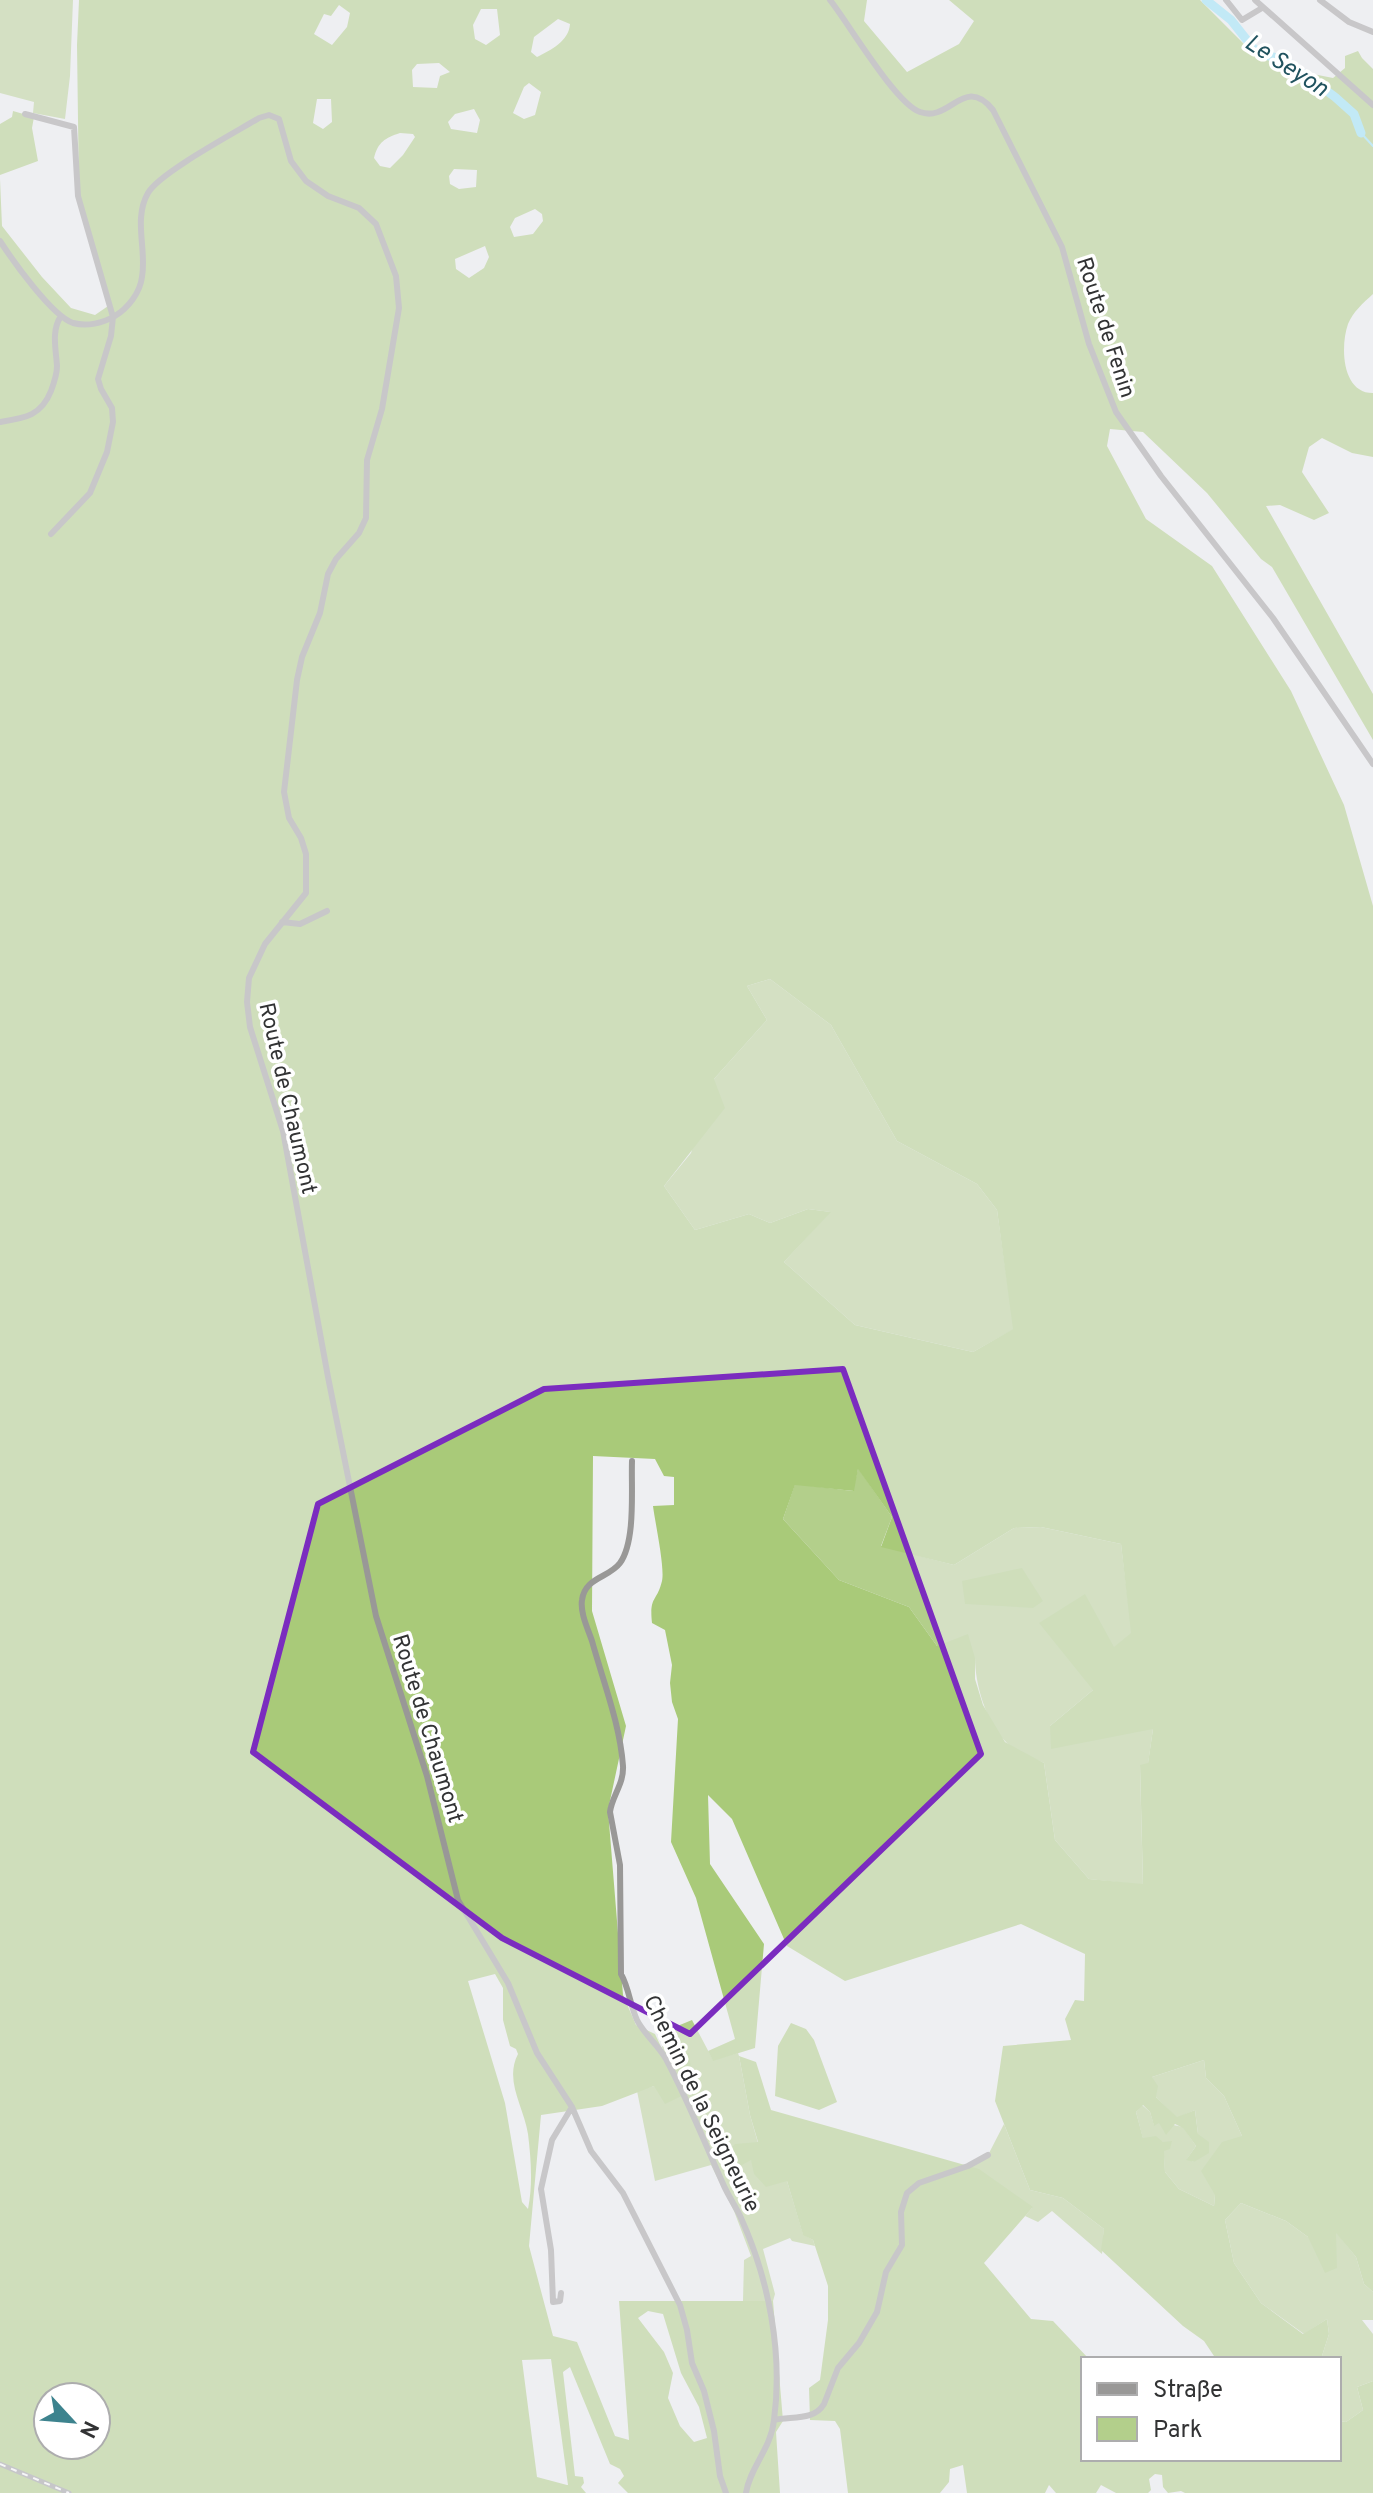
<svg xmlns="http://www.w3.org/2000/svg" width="1373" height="2493" font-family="Overpass,sans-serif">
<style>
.green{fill:#b3cf8b}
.forest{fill:#a9ca79;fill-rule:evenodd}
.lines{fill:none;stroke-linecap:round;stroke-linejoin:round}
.stream{stroke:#8ce3fb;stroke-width:2}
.river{stroke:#8ce3fb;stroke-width:9}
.minor{stroke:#999897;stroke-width:6}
.rail-casing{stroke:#959698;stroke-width:5}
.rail{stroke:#fff;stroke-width:2;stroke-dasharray:6;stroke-linecap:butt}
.marked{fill:none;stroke:#7b2cbf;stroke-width:6;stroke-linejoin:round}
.labels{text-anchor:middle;stroke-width:7;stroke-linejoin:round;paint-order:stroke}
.street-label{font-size:22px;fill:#323334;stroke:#fff}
.water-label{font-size:24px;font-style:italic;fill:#21535f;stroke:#fff}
</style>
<rect width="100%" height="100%" fill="#eeeff2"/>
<path class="green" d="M0,0h73l-3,76 -5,43 -32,-6 1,-11 -34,-9z
M770,979l61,46 66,116 80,43 20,26 17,119 -41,23 -118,-27 -71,-63 46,-50 -22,-3 -38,14 -21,-9 -54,16 -31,-44 27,-33 23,-74 53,-59 -20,-34z
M858,1468l34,49 -11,29 73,19 60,-37 27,-1 80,17 11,89 -18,15 -21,42 -43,36 103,3 -5,35 -8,2 3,119 -54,-6 -34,-39 -11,-77c-12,-6 -30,-12 -39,-22 -19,-19 -30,-57 -30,-83l-38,-12 -28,-39 -70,-27 -56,-61 12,-35 58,7z
M692,2020l21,40 25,-7 1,3 11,59 8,28 -7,17 36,21 16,53 10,6 2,6 -23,-5 -2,-3 -27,11 12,45 -2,7h-30l1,-41 7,-4 -17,-45 -23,-46 -56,16 -18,-90 17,-5 33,7 -15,-23 -10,-23 13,-20z
M1204,2060l2,18 18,18 18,40 -27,59 -1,11 -35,-17 -14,-17 -2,-30 -20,-3 -7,-27 6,-7 8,7 4,13 5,-3 24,5 13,19 -9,13 7,3 4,-28 -3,-24 -18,8 -21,-21 -4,-20z
M1004,2124l26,66 33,8 41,31 -2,25 -50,-43 -14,11 -13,-6 7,-8 -64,-42 20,-11z
M1241,2203l45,18 22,16 28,-5 20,25 8,27 9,8v28h-11l11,14v47l-16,6 6,23 -17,12 -7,-1v-62h-18l8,-25 -2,-15 -23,15 -43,-31 -27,-40 -9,-43z"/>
<path class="forest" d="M79,0h788l-3,21 43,51 52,-28 15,-23 -25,-21h251l55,55 26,5 32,14 20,4 12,-10v-12l13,-5 4,7 11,11v225c-10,9 -20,18 -25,30 -8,23 -6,69 25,69v64l-21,-4 -30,-15 -13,9 -7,25 27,41 -15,7 -34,-15 -14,1 107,188v46l-101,-173 -11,-8 -54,-66 -64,-61 -33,-3 -3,17 39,73 66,47 79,125 53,114 29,101v1386l-9,-8 -8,-27 -20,-24 1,35 -12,5 -17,-36 -22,-16 -45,-18 -16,17 9,43 27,40 42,31 24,-15 2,15 -8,25h-105l-12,-18 -21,-15 -82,-76 3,-21 -41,-31 -33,-8 -35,-89 8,-55 68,-6 -6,-21 10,-19 9,1 1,-47 -64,-30 -176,57 -58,-35 -55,-127 -24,-24 2,69 54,80 -9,104 -42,13 -5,-10 27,-12 -39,-141 -25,-56 7,-123 -6,-17 -2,-19 2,-18 -7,-35 -13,-7c-3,-27 5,-21 10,-42 3,-13 -7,-59 -9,-75l21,-1v-28l-10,-1 -9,-17 -62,-3 -1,155 34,115 -18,84 15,185 13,30 19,9 9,19h25l2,16 -19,2 16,22 -23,11 -11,-18 -52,20 -61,9 -12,131 24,90 24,6 38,94 14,4 -10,-139h154l10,120 -7,11 4,61h-152l-10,-10 6,-7 -4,-7 -10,-5 -40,-97 -7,5 12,104 8,1 1,6 -3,4 5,6h-586v-2314l2,47 40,51 29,31 24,7 16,-11 -32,-108 -2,-151zM339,5l11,8 -3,14 -15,18 -18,-11 10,-20 7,2zM481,9h16l3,26 -14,10 -11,-6 -2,-14zM558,19l12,5c-1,17 -19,26 -33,33l-6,-5 3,-15zM439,63l11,9 -10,4 -3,12 -24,-1 -1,-17 5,-6zM529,83l12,9 -6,23 -11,4 -11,-6 11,-26zM317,99h14l1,23 -9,7 -10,-6zM474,109l6,11 -3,13 -26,-4 -3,-7 7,-8zM400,133l13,1 2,3 -12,18 -13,13 -10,-2 -6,-8c4,-16 11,-20 26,-25zM454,169l23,1 -1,17 -17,2 -9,-5 -1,-8zM535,209l7,5 1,7 -10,13 -19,3 -4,-10 5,-9zM485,246l4,11 -5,11 -15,10 -13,-9 -1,-10zM770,979l61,46 66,116 80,43 20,26 16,119 -40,23 -118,-27 -71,-63 47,-50 -23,-3 -38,14 -21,-9 -54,16 -31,-44 61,-78 -11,-29 53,-59 -20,-34zM858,1469l34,48 -11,30 73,18 60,-37 27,-1 80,17 10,89 -17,14 -29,-53 -46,29 54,67 -43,36 1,23 102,-20 -5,34 -8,2 3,119 -54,-5 -34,-39 -11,-77 -39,-21 -22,-37 -8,-26v-21l-7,-24 -31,12 -28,-39 -70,-27 -56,-61 12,-34 59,6zM495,1974l8,14v32l7,26 6,3 2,5c-14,27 6,53 10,80 3,25 5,50 0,75l-6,-7 -17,-99 -37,-122zM1204,2060l2,18 18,18 18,40 -20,6 -21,29 14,24 -1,11 -35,-17 -14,-17 -1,-21 6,-2 2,-8 -9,1 -7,-6 -13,2 -7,-26 7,-7 7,7 4,14 5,-3 7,12 9,-11 8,4 13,18 -10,14 8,2 15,-9v-11l-11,-8 -3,-24 -18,7 -21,-20 2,-11 -6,-9zM648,2311l15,3 18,59 18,34 8,31 -13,4 -14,-16 -12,-28 5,-25 -9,-21 -26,-34zM551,2359l17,126h-1l-30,-8 -15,-117zM48,2397h48v48h-48z
M13,111l21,6 -2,11 6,33 -38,14v-51l12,-7z
M1022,1568l21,33 -10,7 -68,-4 -3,-23z
M791,2023l15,6 8,11 23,62 -18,8 -44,-14 3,-50z
M739,2056l17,6 15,48 208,59 54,38 -49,56 47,56 22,2 36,38h-6v100h256v-38l7,1 17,-12 -6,-23 16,-6v112h-188l-4,-2 -13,2 -5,-6 -1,-12 -7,-1 -6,5 2,11 -3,3h-32l-15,-8 -5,8h-40l-7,-8 -4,8h-78l-4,-28 -13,4 -1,13 -9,11h-92l-8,-64 -5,-8 -25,-1 -1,-32 11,-8 8,-60v-34l-15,-46 -10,-5 -16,-54 -21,6 -12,-13 -3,-14 -20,11h-5l-7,-9 16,-18 23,-2 -8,-27z"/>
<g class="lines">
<path class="stream" d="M1361,133l12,13"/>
<path class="river" d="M1206,0l25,20 23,29 11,6 20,5 50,37 19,17 7,19"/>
<path class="minor" d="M830,0c19,24 65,103 90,112 30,11 44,-38 73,-2l69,137 27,97 27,68 45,64 112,142 100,146
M1226,0l16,20 20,-12
M1255,0l118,105
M1320,0l29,22 24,10
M25,114l49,13 4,69 35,121 -2,19 -13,43 3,10 11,19 1,14 -6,30 -17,41 -39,41
M0,241c13,20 52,75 73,82 14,4 30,0 42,-7 13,-8 25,-23 27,-39 5,-27 -9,-58 6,-84 11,-20 88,-61 111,-75l10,-3 10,4 12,42 15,20 22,15 31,12 17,16 20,52 3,32 -17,101 -15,51 -1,58 -7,15 -23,26 -8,15 -8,39 -18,44 -5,23 -13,112 5,26 12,20 5,16v39l-41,51 -16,34 -2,24 3,25 33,104 45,246 48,239 51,160 31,124 50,83 29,70 35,54 19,44 32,42 57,112 7,25 5,33 12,28 10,40 6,45 6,17
M0,422c25,-4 41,-6 51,-31 3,-8 6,-16 6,-25 -1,-17 -6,-35 4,-50
M282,922l18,2 27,-13
M632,1461c-1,27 4,80 -12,102 -11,15 -35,14 -38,37 -2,13 6,29 10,41 11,40 28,83 31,125 1,18 -11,30 -13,46l10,53 1,109c8,14 9,31 16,46 7,14 21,25 29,39 22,41 39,85 58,127 5,11 12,21 17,32 28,62 42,135 33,202 -3,29 -24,47 -28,73
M561,2293l-1,8 -7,1 -2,-52 -10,-61 11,-49 20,-33
M774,2420c18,-4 40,1 50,-16l14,-36 21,-25 18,-31 9,-40 16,-27 -1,-33 6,-19 12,-10 49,-17 20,-11"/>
<defs>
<path id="rail" d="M0,2464l69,29"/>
</defs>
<use href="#rail" class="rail-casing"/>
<use href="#rail" class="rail"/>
</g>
<path d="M0 0H1373V2493H0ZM843,1369l138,385 -291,280 -188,-96 -249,-186 65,-248 226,-115z" fill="#eeeff2" fill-opacity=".55" fill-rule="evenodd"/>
<path class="marked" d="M843,1369l138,385 -291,280 -188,-96 -249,-186 65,-248 226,-115z"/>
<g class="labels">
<g class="street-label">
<text transform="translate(1107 327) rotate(72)" y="8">Route de Fenin</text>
<text transform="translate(289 1098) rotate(77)" y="8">Route de Chaumont</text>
<text transform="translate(429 1728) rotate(73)" y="8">Route de Chaumont</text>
<text transform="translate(703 2103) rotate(64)" y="8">Chemin de la Seigneurie</text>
</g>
<g class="water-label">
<text transform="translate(1287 65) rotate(33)" y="8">Le Seyon</text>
</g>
</g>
<rect x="1081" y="2357" width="260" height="104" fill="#ffffff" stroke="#adadae" stroke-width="2"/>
<rect x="1097" y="2383" width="40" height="12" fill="#999897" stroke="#adadae" stroke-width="2"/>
<text x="1153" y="2397" font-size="24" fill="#323334">Straße</text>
<rect x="1097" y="2417" width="40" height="24" fill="#b3cf8b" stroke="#adadae" stroke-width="2"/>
<text x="1153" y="2437" font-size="24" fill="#323334">Park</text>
<g transform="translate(72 2421) rotate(116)"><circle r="38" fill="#ffffff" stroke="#adadae" stroke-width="2"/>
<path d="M0-6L14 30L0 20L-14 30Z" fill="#3d838e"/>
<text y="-12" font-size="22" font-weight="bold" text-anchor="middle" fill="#323334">N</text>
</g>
</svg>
